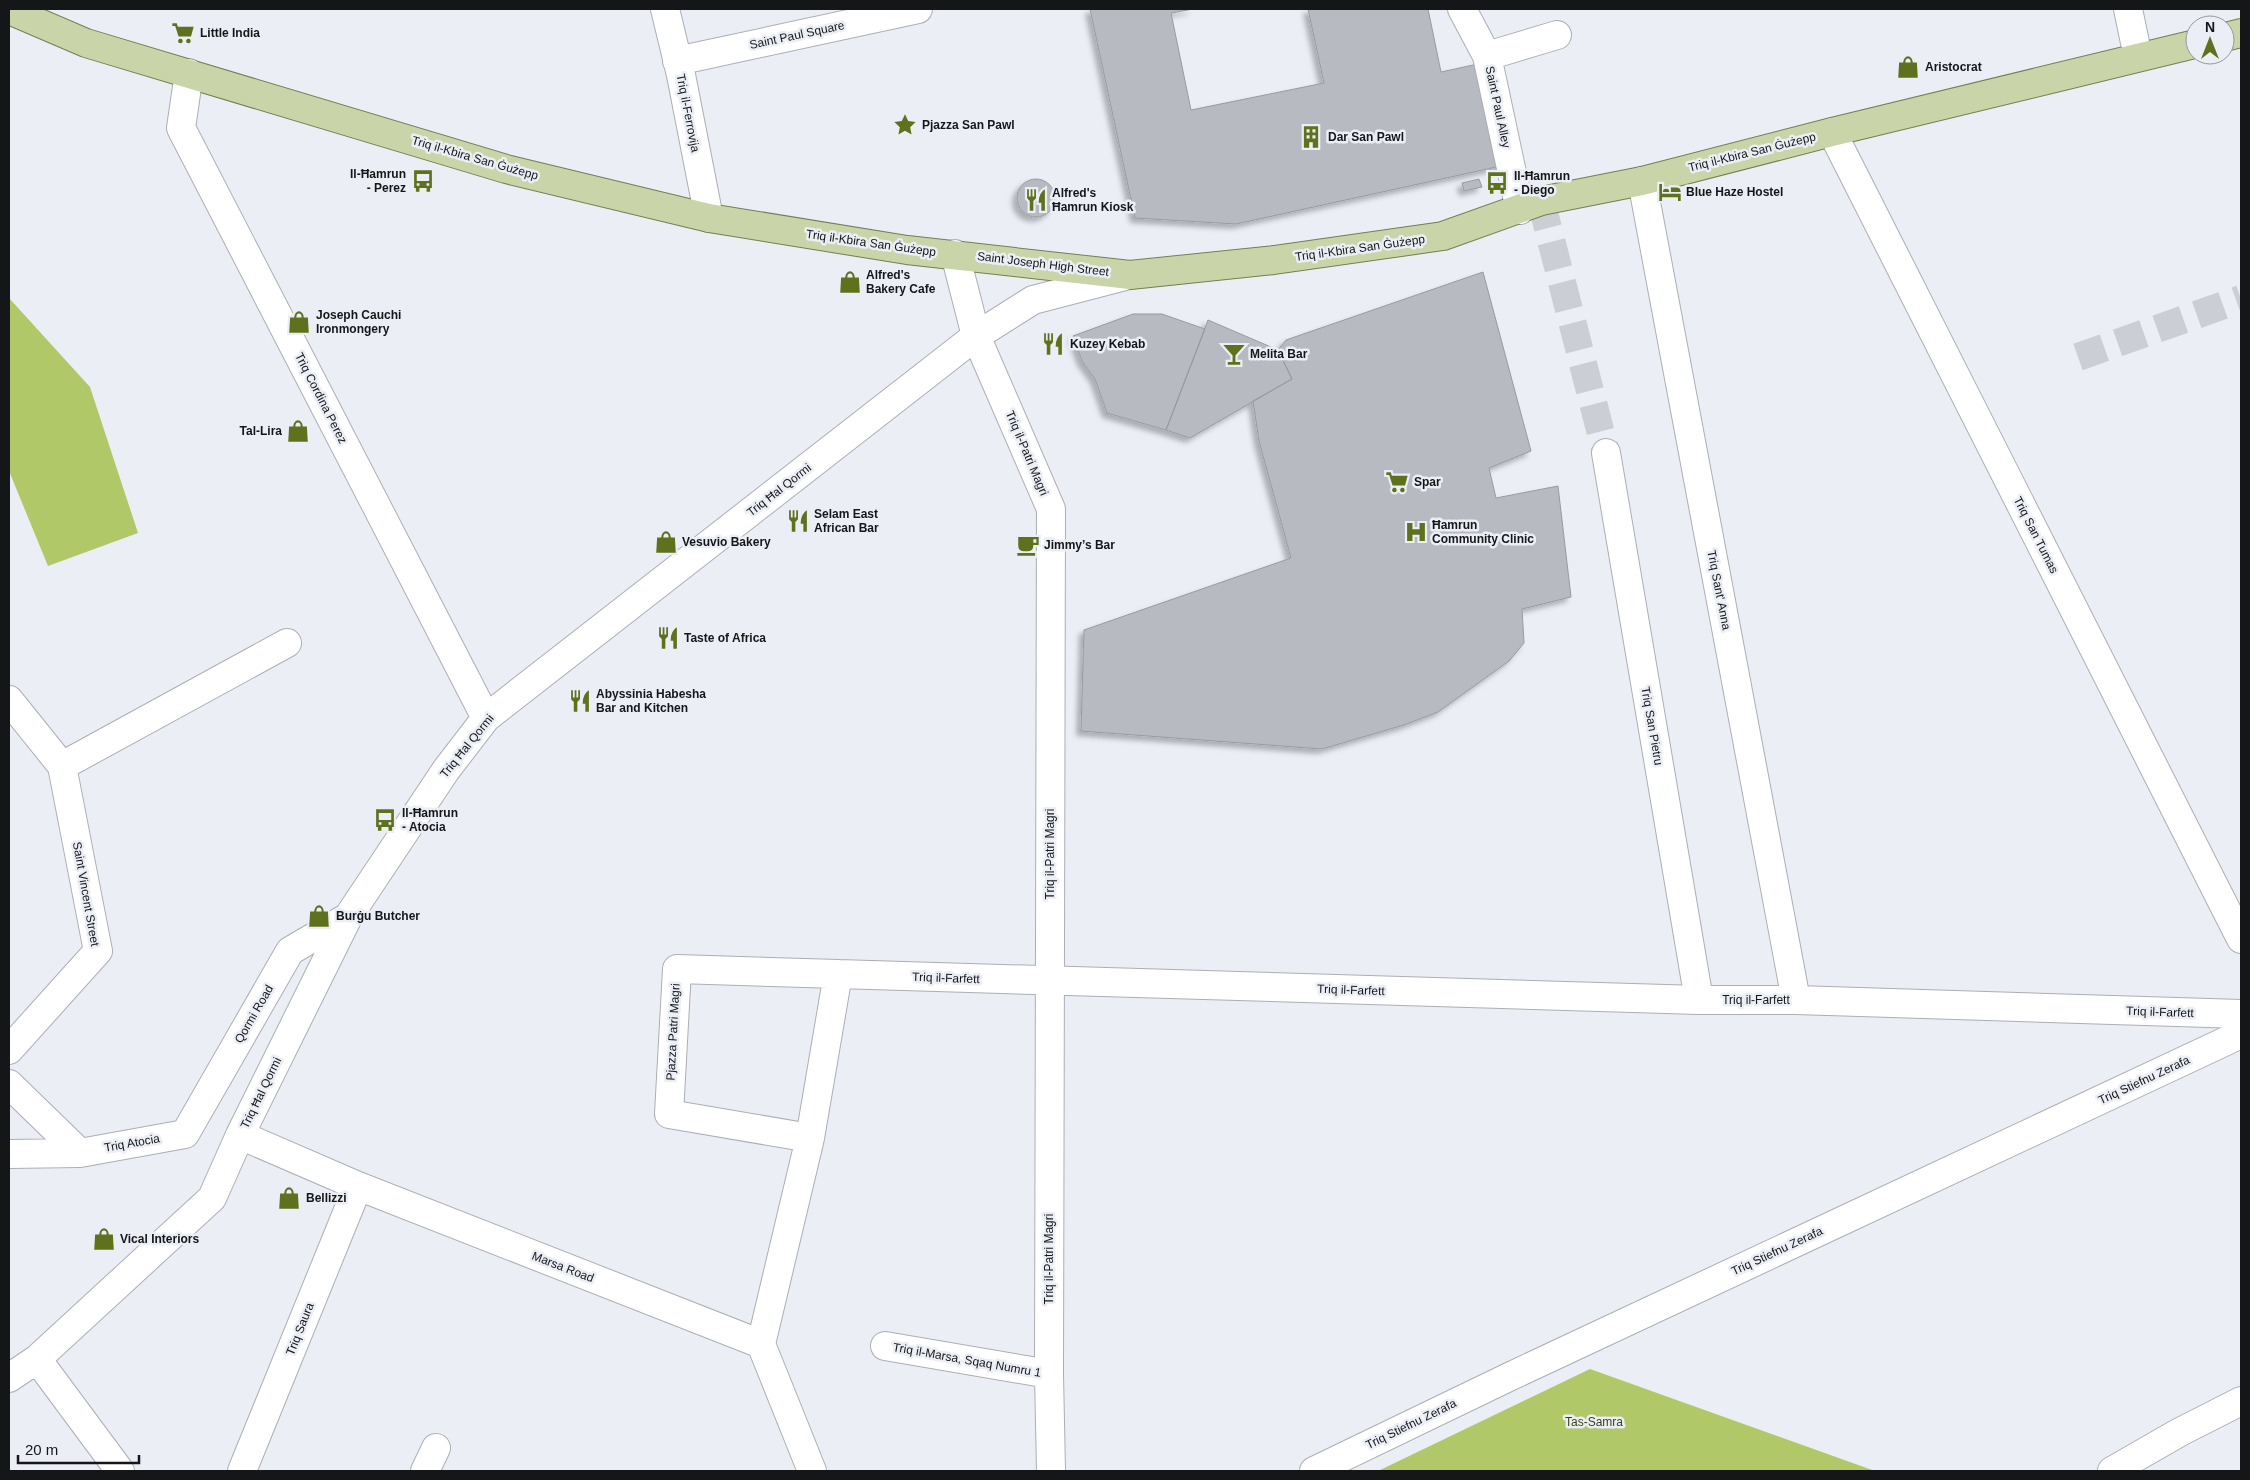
<svg xmlns="http://www.w3.org/2000/svg" width="2250" height="1480" font-family="Arial,sans-serif">
<style>
.green{fill:#b1c868}
.building{fill:#b7bac1;stroke:#979ba1;filter:url(#shadow)}
.lines{fill:none;stroke-linecap:round;stroke-linejoin:round}
.minor-tunnel{stroke:#cbced4;stroke-width:28;stroke-dasharray:28 14;stroke-linecap:butt}
.minor-casing{stroke:#abafb5;stroke-width:30}
.major-casing{stroke:#737f51;stroke-width:30}
.minor{stroke:#fff;stroke-width:28}
.major{stroke:#cad4a9;stroke-width:28}
.labels{text-anchor:middle;stroke-width:5;stroke-linejoin:round;paint-order:stroke}
.poi-label{font-size:12px;font-weight:bold;fill:#141618;stroke:#ebeef5;text-anchor:start}
.street-label{font-size:12px;fill:#141618;stroke:#ebeef5}
.park-label{font-size:12px;fill:#39421a;stroke:#ebeef5}
</style>
<defs>
<filter id="shadow"><feDropShadow dx="-4.5" dy="4.5" stdDeviation="2.5" flood-color="#0004"/></filter>
</defs>
<rect width="100%" height="100%" fill="#ebeef5"/>
<path class="green" d="M9,298l81,89 48,146 -90,33 -39,-95z
M1590,1369l285,102h-497z"/>
<path class="building" d="M1090,9h103l-22,4 20,97 133,-27 -16,-74h120l13,63 46,-10 23,102 -274,60 -101,-6z
M1479,179l3,8 -18,4 -2,-8z
M1017 198a19 19 0 1 1 38 0a19 19 0 1 1-38 0Z
M1483,272l48,179 -42,17 7,30 62,-12 13,111 -49,12 2,34 -15,18 -71,51 -34,13 -82,24 -241,-18 3,-101 207,-72 -32,-117 -6,-40 39,-22 -14,-29 8,-10z
M1133,314h29l43,15 -39,101 -59,-17 -12,-34 -13,-18 -9,-25z
M1208,320l70,30 14,29 -102,59 -24,-8z"/>
<g class="lines">
<path class="minor-tunnel" d="M1541,201l65,252
M2078,357l163,-58"/>
<defs>
<path id="minor" d="M665,9l16,66 28,143
M1462,9l25,47 33,154
M2128,9l10,48
M1487,56l70,-21
M677,61l241,-52
M189,73l-8,55 305,590
M1832,132l409,807
M1642,181l154,819
M955,254l21,82 75,173 -2,865 2,97
M1606,453l93,547
M9,700l53,66 36,185 -89,99
M62,766l225,-123
M9,1084l71,69
M240,1135l118,51 403,158 51,127
M810,1138l-141,-24 8,-145 161,5
M9,1154l71,-1 105,-19 105,-183 58,-34
M761,1344l49,-206 28,-164 861,26h97l445,14
M885,1346l164,28
M37,1359l83,112
M9,1378l28,-19 175,-161 28,-63 108,-218 98,-147 40,-52 490,-382 57,-36 96,-25
M242,1471l116,-285
M425,1471l11,-23
M1314,1471l197,-95 730,-342
M2112,1471l68,-39 61,-31"/>
<path id="major" d="M9,10l77,33 420,126 203,49 198,32 223,25 144,-15 169,-24 98,-35 101,-20 190,-49 363,-88
M2225,37l16,-4"/>
</defs>
<use href="#minor" class="minor-casing"/>
<use href="#major" class="major-casing"/>
<use href="#minor" class="minor"/>
<use href="#major" class="major"/>
</g>
<defs>
<symbol id="supermarket-bare" viewBox="-9 -9 18 18"><path d="M-6-5.5h2.5l.6 2H6L4.5 2H-2.5L-4.4-4H-6ZM-1.5 3.2a1.3 1.3 0 1 0 .1 0ZM3 3.2a1.3 1.3 0 1 0 .1 0Z" fill="#60711e" stroke="#ebeef5" stroke-width="2.5" paint-order="stroke"/></symbol>
<symbol id="shop-bare" viewBox="-9 -9 18 18"><path d="M-5-2.5h2.3a2.7 3.5 0 0 1 5.4 0H5L5.5 6h-11ZM-1.5-2.5h3a1.5 2.3 0 0 0-3 0Z" fill="#60711e" stroke="#ebeef5" stroke-width="2.5" paint-order="stroke"/></symbol>
<symbol id="sight-bare" viewBox="-9 -9 18 18"><path d="M0-6L1.8-2.2L6-1.7L2.9 1.2L3.7 5.4L0 3.3L-3.7 5.4L-2.9 1.2L-6-1.7L-1.8-2.2Z" fill="#60711e" stroke="#ebeef5" stroke-width="2.5" paint-order="stroke"/></symbol>
<symbol id="building-bare" viewBox="-9 -9 18 18"><path d="M-4-6H4V6H1V3H-1V6H-4ZM-2.5-4.3h1.7v1.8h-1.7ZM.8-4.3h1.7v1.8H.8ZM-2.5-1h1.7V.8h-1.7ZM.8-1h1.7V.8H.8Z" fill="#60711e" stroke="#ebeef5" stroke-width="2.5" paint-order="stroke"/></symbol>
<symbol id="bus-bare" viewBox="-9 -9 18 18"><path d="M-5-6H5V4H4V6H2V4H-2V6H-4V4H-5ZM-3.5-4V0h7V-4ZM-3.5 1.2v1.5H-2V1.2ZM2 1.2v1.5H3.5V1.2Z" fill="#60711e" stroke="#ebeef5" stroke-width="2.5" paint-order="stroke"/></symbol>
<symbol id="hotel-bare" viewBox="-9 -9 18 18"><path d="M-6-4.5h1.5V1H6V5H4.5V3h-9V5H-6ZM-4 0a1.8 1.8 0 1 1 3.6 0ZM.5 0V-2.5h3Q6-2.5 6 0Z" fill="#60711e" stroke="#ebeef5" stroke-width="2.5" paint-order="stroke"/></symbol>
<symbol id="restaurant-bare" viewBox="-9 -9 18 18"><path d="M-5-6h1v4h1v-4h1v4h1v-4h1v5L-1.5 .5V6h-2V.5L-5-1ZM5-6V6H3V1.5H1.5Q1.5-4 5-6Z" fill="#60711e" stroke="#ebeef5" stroke-width="2.5" paint-order="stroke"/></symbol>
<symbol id="bar-bare" viewBox="-9 -9 18 18"><path d="M-6-5H6L.8 .8V4.5H3.5V6h-7V4.5H-.8V.8Z" fill="#60711e" stroke="#ebeef5" stroke-width="2.5" paint-order="stroke"/></symbol>
<symbol id="hospital-bare" viewBox="-9 -9 18 18"><path d="M-5-5h3v3.5h4V-5h3V5h-3V1.5h-4V5h-3Z" fill="#60711e" stroke="#ebeef5" stroke-width="2.5" paint-order="stroke"/></symbol>
<symbol id="cafe-bare" viewBox="-9 -9 18 18"><path d="M-5.5-4.5H6V0H3Q3 3.5 0 3.5H-2.5Q-5.5 3.5-5.5 0ZM3-3.2v2h1.7v-2ZM-6 4.5H4V6H-6Z" fill="#60711e" stroke="#ebeef5" stroke-width="2.5" paint-order="stroke"/></symbol>
</defs>
<g fill-rule="evenodd">
<use href="#supermarket-bare" x="167" y="17" width="32" height="32"/>
<use href="#shop-bare" x="1892" y="51" width="32" height="32"/>
<use href="#sight-bare" x="889" y="109" width="32" height="32"/>
<use href="#building-bare" x="1295" y="121" width="32" height="32"/>
<use href="#bus-bare" x="407" y="165" width="32" height="32"/>
<use href="#bus-bare" x="1481" y="167" width="32" height="32"/>
<use href="#hotel-bare" x="1654" y="176" width="32" height="32"/>
<use href="#restaurant-bare" x="1020" y="184" width="32" height="32"/>
<use href="#shop-bare" x="834" y="266" width="32" height="32"/>
<use href="#shop-bare" x="283" y="306" width="32" height="32"/>
<use href="#restaurant-bare" x="1037" y="328" width="32" height="32"/>
<use href="#bar-bare" x="1218" y="338" width="32" height="32"/>
<use href="#shop-bare" x="282" y="415" width="32" height="32"/>
<use href="#supermarket-bare" x="1381" y="466" width="32" height="32"/>
<use href="#restaurant-bare" x="782" y="505" width="32" height="32"/>
<use href="#hospital-bare" x="1400" y="516" width="32" height="32"/>
<use href="#shop-bare" x="650" y="526" width="32" height="32"/>
<use href="#cafe-bare" x="1012" y="529" width="32" height="32"/>
<use href="#restaurant-bare" x="652" y="622" width="32" height="32"/>
<use href="#restaurant-bare" x="564" y="685" width="32" height="32"/>
<use href="#bus-bare" x="369" y="804" width="32" height="32"/>
<use href="#shop-bare" x="303" y="900" width="32" height="32"/>
<use href="#shop-bare" x="273" y="1182" width="32" height="32"/>
<use href="#shop-bare" x="88" y="1223" width="32" height="32"/>
</g>
<g class="labels">
<g class="poi-label">
<text x="200" y="37">Little India</text>
<text x="1925" y="71">Aristocrat</text>
<text x="922" y="129">Pjazza San Pawl</text>
<text x="1328" y="141">Dar San Pawl</text>
<text x="406" y="178" text-anchor="end">Il-Ħamrun<tspan x="406" dy="14">- Perez</tspan></text>
<text x="1514" y="180">Il-Ħamrun<tspan x="1514" dy="14">- Diego</tspan></text>
<text x="1686" y="196">Blue Haze Hostel</text>
<text x="1052" y="197">Alfred's<tspan x="1052" dy="14">Ħamrun Kiosk</tspan></text>
<text x="866" y="279">Alfred's<tspan x="866" dy="14">Bakery Cafe</tspan></text>
<text x="316" y="319">Joseph Cauchi<tspan x="316" dy="14">Ironmongery</tspan></text>
<text x="1070" y="348">Kuzey Kebab</text>
<text x="1250" y="358">Melita Bar</text>
<text x="282" y="435" text-anchor="end">Tal-Lira</text>
<text x="1414" y="486">Spar</text>
<text x="814" y="518">Selam East<tspan x="814" dy="14">African Bar</tspan></text>
<text x="1432" y="529">Ħamrun<tspan x="1432" dy="14">Community Clinic</tspan></text>
<text x="682" y="546">Vesuvio Bakery</text>
<text x="1044" y="549">Jimmy’s Bar</text>
<text x="684" y="642">Taste of Africa</text>
<text x="596" y="698">Abyssinia Habesha<tspan x="596" dy="14">Bar and Kitchen</tspan></text>
<text x="402" y="817">Il-Ħamrun<tspan x="402" dy="14">- Atocia</tspan></text>
<text x="336" y="920">Burġu Butcher</text>
<text x="306" y="1202">Bellizzi</text>
<text x="120" y="1243">Vical Interiors</text>
</g>
<g class="street-label">
<text transform="translate(797 35) rotate(-12)" y="4">Saint Paul Square</text>
<text transform="translate(1498 107) rotate(78)" y="4">Saint Paul Alley</text>
<text transform="translate(688 113) rotate(79)" y="4">Triq il-Ferrovija</text>
<text transform="translate(1752 152) rotate(-14)" y="4">Triq il-Kbira San Ġużepp</text>
<text transform="translate(475 158) rotate(16)" y="4">Triq il-Kbira San Ġużepp</text>
<text transform="translate(871 243) rotate(8)" y="4">Triq il-Kbira San Ġużepp</text>
<text transform="translate(1360 248) rotate(-8)" y="4">Triq il-Kbira San Ġużepp</text>
<text transform="translate(1043 264) rotate(7)" y="4">Saint Joseph High Street</text>
<text transform="translate(321 398) rotate(63)" y="4">Triq Cordina Perez</text>
<text transform="translate(1027 453) rotate(67)" y="4">Triq il-Patri Magri</text>
<text transform="translate(779 490) rotate(-38)" y="4">Triq Ħal Qormi</text>
<text transform="translate(2036 535) rotate(63)" y="4">Triq San Tumas</text>
<text transform="translate(1719 590) rotate(79)" y="4">Triq Sant' Anna</text>
<text transform="translate(1652 726) rotate(80)" y="4">Triq San Pietru</text>
<text transform="translate(467 746) rotate(-51)" y="4">Triq Ħal Qormi</text>
<text transform="translate(1050 854) rotate(-90)" y="4">Triq il-Patri Magri</text>
<text transform="translate(86 894) rotate(80)" y="4">Saint Vincent Street</text>
<text transform="translate(946 978) rotate(2)" y="4">Triq il-Farfett</text>
<text transform="translate(1351 990) rotate(2)" y="4">Triq il-Farfett</text>
<text x="1756" y="1004">Triq il-Farfett</text>
<text transform="translate(2160 1012) rotate(2)" y="4">Triq il-Farfett</text>
<text transform="translate(254 1014) rotate(-60)" y="4">Qormi Road</text>
<text transform="translate(673 1032) rotate(-87)" y="4">Pjazza Patri Magri</text>
<text transform="translate(2144 1080) rotate(-25)" y="4">Triq Stiefnu Zerafa</text>
<text transform="translate(261 1093) rotate(-64)" y="4">Triq Ħal Qormi</text>
<text transform="translate(132 1143) rotate(-10)" y="4">Triq Atocia</text>
<text transform="translate(1777 1251) rotate(-25)" y="4">Triq Stiefnu Zerafa</text>
<text transform="translate(1049 1259) rotate(-90)" y="4">Triq il-Patri Magri</text>
<text transform="translate(563 1267) rotate(21)" y="4">Marsa Road</text>
<text transform="translate(300 1329) rotate(-68)" y="4">Triq Saura</text>
<text transform="translate(967 1360) rotate(10)" y="4">Triq il-Marsa, Sqaq Numru 1</text>
<text transform="translate(1411 1424) rotate(-26)" y="4">Triq Stiefnu Zerafa</text>
</g>
<g class="park-label">
<text x="1594" y="1426">Tas-Samra</text>
</g>
</g>
<rect width="2250" height="1480" fill="none" stroke="#141618" stroke-width="20"/>
<g transform="translate(2210 40)"><circle r="24" fill="#ebeef5" stroke="#95989d"/>
<path d="M0-4L9 19L0 12L-9 19Z" fill="#60711e"/>
<text y="-8" font-size="14" font-weight="bold" text-anchor="middle" fill="#141618">N</text>
</g>
<path d="M18 1455v8h121v-8" fill="none" stroke="#141618" stroke-width="2.5"/>
<text x="25" y="1455" font-size="15" fill="#141618" stroke="#ebeef5" stroke-width="4" paint-order="stroke">20 m</text>
</svg>
